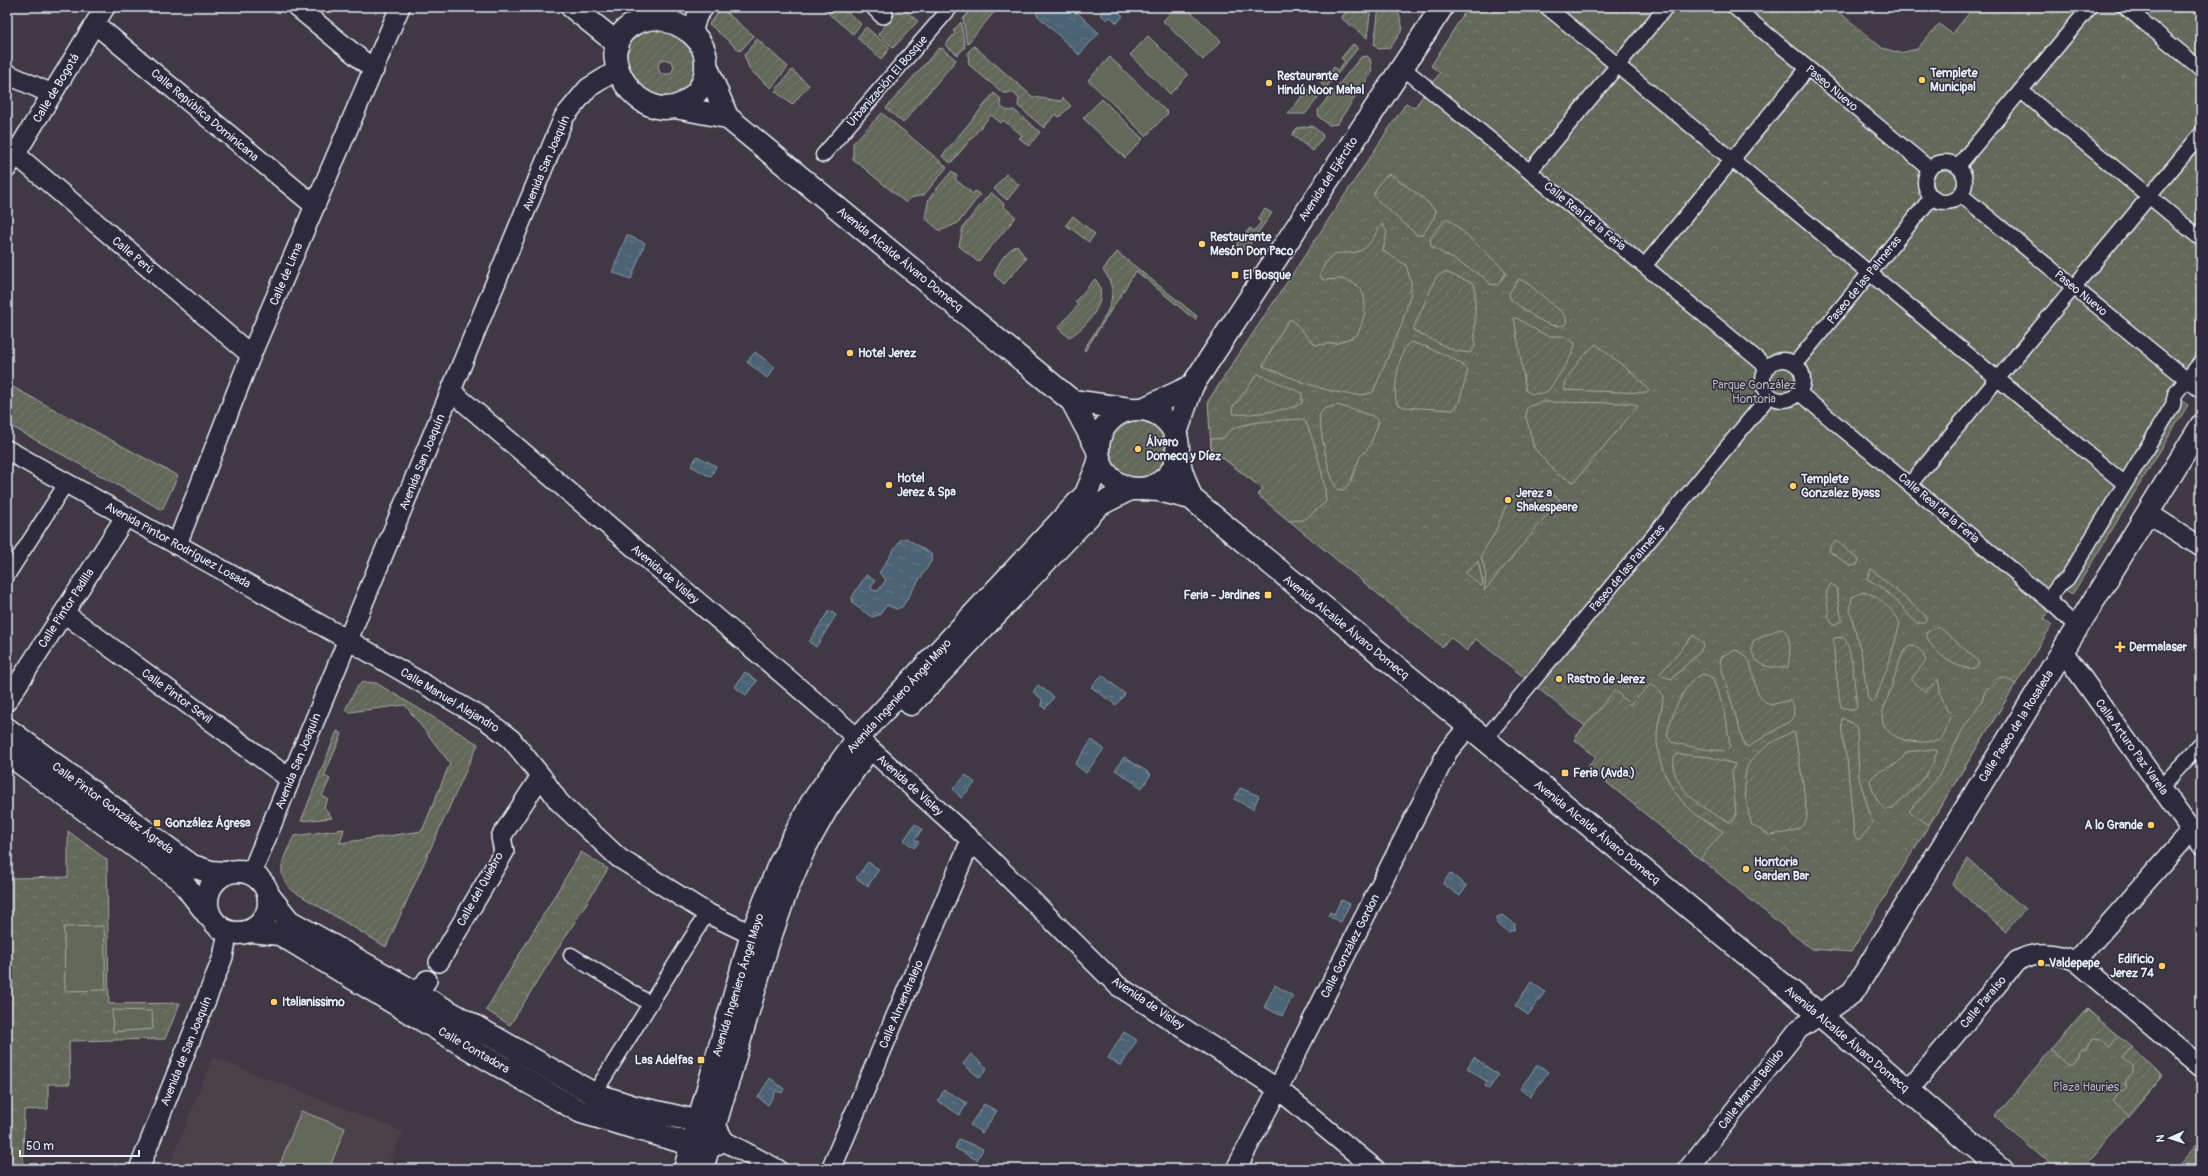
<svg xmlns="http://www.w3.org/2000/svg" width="2208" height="1176" font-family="Pangolin,sans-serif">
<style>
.built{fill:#4c4249}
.park{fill:url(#park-crowns);stroke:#a6aca9}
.garden{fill:url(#garden-furrows);stroke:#a6aca9;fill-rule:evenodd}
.pitch{fill:#63685a;stroke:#a6aca9}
.water{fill:url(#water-ripples);stroke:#8a9ca9}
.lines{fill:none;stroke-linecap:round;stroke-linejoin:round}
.pedestrian-casing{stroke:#e8f1f8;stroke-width:17}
.minor-casing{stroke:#e8f1f8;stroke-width:22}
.tertiary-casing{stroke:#e8f1f8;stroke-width:25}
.secondary-casing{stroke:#e8f1f8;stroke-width:25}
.primary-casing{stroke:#e8f1f8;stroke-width:25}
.pedestrian{stroke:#2f2a3d;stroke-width:14}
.minor{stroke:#2f2a3d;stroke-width:19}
.tertiary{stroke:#2f2a3d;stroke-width:22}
.secondary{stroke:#2f2a3d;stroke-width:22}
.primary{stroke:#2f2a3d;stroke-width:22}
.poi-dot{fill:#ffd166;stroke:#2f2a3d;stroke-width:1.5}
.labels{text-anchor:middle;stroke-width:3;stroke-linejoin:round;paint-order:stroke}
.poi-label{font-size:12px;font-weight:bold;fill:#e8f1f8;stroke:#2f2a3d;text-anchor:start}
.street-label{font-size:12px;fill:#e8f1f8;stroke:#2f2a3d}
.park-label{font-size:12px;fill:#b3bab9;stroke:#2f2a3d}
</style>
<defs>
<pattern id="park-crowns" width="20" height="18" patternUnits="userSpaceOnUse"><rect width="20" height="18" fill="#63685a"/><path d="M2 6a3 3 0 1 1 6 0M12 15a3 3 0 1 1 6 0" fill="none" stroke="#797e72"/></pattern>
<pattern id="garden-furrows" width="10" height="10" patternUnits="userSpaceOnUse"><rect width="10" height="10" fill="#63685a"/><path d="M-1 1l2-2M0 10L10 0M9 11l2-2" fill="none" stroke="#797e72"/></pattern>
<pattern id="water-ripples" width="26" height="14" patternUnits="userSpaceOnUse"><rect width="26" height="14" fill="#4b6474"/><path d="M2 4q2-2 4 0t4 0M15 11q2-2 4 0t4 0" fill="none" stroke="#657b89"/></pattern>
</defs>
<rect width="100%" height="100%" fill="#403844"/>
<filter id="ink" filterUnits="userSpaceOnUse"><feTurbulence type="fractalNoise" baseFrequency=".025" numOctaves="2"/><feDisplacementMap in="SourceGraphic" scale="8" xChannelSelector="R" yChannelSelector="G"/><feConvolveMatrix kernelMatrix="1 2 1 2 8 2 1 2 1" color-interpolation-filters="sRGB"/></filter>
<g filter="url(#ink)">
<path class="built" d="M213,1057l190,75 -18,37h-217z"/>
<path class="park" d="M1468,7h365l49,41 18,5 17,-4 22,-25 13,10 22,-27h227v364l-20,27 7,7 -116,190 -8,-5 -20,29 8,6 -201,327 -40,-3 -223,-182 8,-10 -22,-18 11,-13 -109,-87 -9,12 -17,-14 -8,10 -184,-152 5,-6 -52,-40 -3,-48 198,-298 8,5 26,-35 -9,-7z
M68,831l39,29 2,144 71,-1 -15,36 -96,2 1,43h-22v25l-24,1 -1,59h-16v-291l61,-1z
M581,852l27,17 -98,156 -24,-15z
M2087,1009l76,66 -81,94h-25l-62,-53z"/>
<path class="garden" d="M824,7h18l19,17 -8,10 -30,-25z
M901,7l17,14 -25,27 -15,-14z
M973,7h18l4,4 -28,33 -4,-25z
M1350,7h21l-4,31 -26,-20z
M1379,7h18l6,22 -13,19 -12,1 -4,-4z
M721,8l33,28 -14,15 -31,-27z
M961,22l4,25 -7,8 -13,-10 10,-12 -2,-2z
M866,27l24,21 -9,11 -24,-21z
M652,30c16,-1 40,11 44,28 1,7 -2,17 -3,25 -5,4 -11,12 -17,13 -5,1 -17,1 -21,-1 -19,-7 -38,-38 -22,-55 5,-6 12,-7 19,-10zM664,59l8,3 2,5 -3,7h-10l-3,-6 1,-6z
M757,39l31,28 -17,21 -21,-18 -6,-15z
M1353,44l5,4 -32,40 -5,-4 13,-17 4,3 7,-9 -4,-3z
M974,46l59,51 28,4 2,-3 8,8 -12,11 -4,-3 -11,14 -26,-22 1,-7 -5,-6h-11l-34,-28 -1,-13z
M942,48l14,12 -53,63 -17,-15 52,-59z
M1367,56l3,3 2,13 -35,52 -8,1 -10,-8 -1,-7 43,-53z
M792,70l17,15 -17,20 -17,-14z
M1308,89l10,9 -13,16h-17z
M994,93l6,5 1,8c4,5 7,5 13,4l26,22 -11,14 -10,-8 3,-3 -19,-15 -2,3 -10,-8 -40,48 -9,-7z
M882,113l65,54 -23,28 -14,3 -4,5 -53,-44v-16z
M1312,126l10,8 1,3 -10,14 -21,-16 5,-7z
M1933 182a13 13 0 1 1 26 0a13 13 0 1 1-26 0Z
M952,171l5,5 -2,3 18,15 2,-3 5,4 -22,28 -18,8 -15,-13 4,-20z
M1006,174l13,11 -12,15 -13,-11z
M1390,174l34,25 12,12 -2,7 -12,17h-5l-41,-36 -2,-4c2,-8 8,-18 16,-21z
M991,192l13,12 -1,2 13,11 -38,45 -19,-16 4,-19z
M1265,209l7,4 -27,38 -9,-6 14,-17 4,3 7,-9 -4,-3z
M1073,216l22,18 -6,8 -23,-17z
M1446,219h3l54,49 3,5 -8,12 -8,-1 -5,-6 -54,-32 -1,-8z
M1382,224l5,8 -4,19 23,14 5,17v10l-9,32 -29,68c-23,12 -86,-16 -110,-26 1,-3 22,-42 26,-46h3l23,25 23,-2 19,-8c11,-22 15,-53 -18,-56 -5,0 -11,1 -16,1l-3,-4c10,-36 27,-16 43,-27 10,-6 12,-17 19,-25z
M1017,245l9,14 -22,25 -10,-9c3,-11 13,-25 23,-30z
M1117,252l80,64 -2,4 -59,-49 -51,80 -1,-2c15,-25 42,-51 19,-79z
M1445,272l25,10 5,4v61l-5,6 -15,-2 -41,-20v-4l22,-50z
M1095,279c17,18 -8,49 -26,58l-11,-9 20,-23 -3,-3z
M1519,279l8,4 36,30 3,4v7c-16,9 -43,-16 -56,-25l-1,-6z
M1514,318h3l22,14 11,4h13l12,7c1,9 -20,38 -26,47 -6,4 -17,6 -23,1z
M1410,342c15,4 49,16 58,29l-10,34 -5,5 -49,-3 -7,-3c-5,-12 2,-54 13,-62z
M1596,344l41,33 12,14 -2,2 -82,-3c-3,-11 22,-39 31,-46z
M1769 379a13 13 0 1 1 26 0a13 13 0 1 1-26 0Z
M1258,374l44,19v10c-8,7 -58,13 -68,11l-2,-6z
M7,384l171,92 -16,34 -155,-86z
M1542,402l89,1 7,3 -64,76 -17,-8 -23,-26 -8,-31v-7l3,-4z
M1337,405l36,11 6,5 -9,25 -10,11 -10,26 -7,7 -6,-1c-9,-13 -16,-56 -18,-73l5,-7z
M1107 449a31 31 0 1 1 62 0a31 31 0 1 1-62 0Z
M1300,419l6,3c9,22 19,56 20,80l-22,18 -15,1 -31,-26 5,-6 -52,-40v-10l13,-1c3,-2 2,-5 5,-7 17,-11 50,-10 71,-12z
M1527,489c13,-1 23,2 33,11l-76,91 2,-16 -5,-19c4,-8 10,-16 14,-24 9,-18 10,-37 32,-43z
M1837,541l22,19 -2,5 -7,1 -21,-15 2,-6z
M1478,561l5,22 -2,3 -16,-13z
M1871,569l55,47v4l-3,3h-5l-5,-3 -13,-16 -22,-19 -11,-6z
M1831,584l5,3 6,34 -9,4 -4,-7 -3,-26z
M1863,592c14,2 31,18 37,31l-10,37 -15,41 -3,1 -4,-3 -7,-47 -11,-41 2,-14z
M1781,628c12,5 9,27 7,39 -17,4 -42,-4 -35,-26z
M1935,628h5l5,4 30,26 4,5 -2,4c-15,8 -53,-19 -50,-35z
M1693,635l11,9 -4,8 -28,27 -13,-4z
M1843,637c10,9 12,56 14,71l-3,2 -13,-3c-2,-8 -9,-65 -7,-69z
M1909,646c10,0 14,6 17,15l-15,18 14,13 13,-13 3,16 6,16 4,1 -6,21 -5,7c-21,5 -59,2 -58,-26l20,-59z
M1736,650c21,7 14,31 24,46 3,4 7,7 10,9l20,-5 4,7 -1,12 -45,28 -4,-2 -1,-4 -23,-78 2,-7z
M1703,674l9,3 13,34 5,35 -5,5 -23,-2 -31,-7 -4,-6c3,-18 17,-55 36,-62z
M2000,677l7,2 9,5 -87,141 -20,-14 28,-32 26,-50 18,-26 4,-12z
M363,682l13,1 102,61 -92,203 -96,-58c-16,-20 -5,-33 4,-53l50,-7 -4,14 82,-12 28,-68 -45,-58 -55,7 -5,-2 12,-23z
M1651,684c5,4 11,6 12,13 0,5 -5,27 -6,36 -1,46 27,79 66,98l-23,28 -112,-92 8,-10 -22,-18 41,-49 15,15z
M1842,718l13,7 2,4 2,49 13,42 -1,6 -11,13h-3l-3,-5 -7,-76c-3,-5 -7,-36 -5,-40z
M337,731l5,3 -18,42 6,3 -8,17 6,3 -4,8 8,11 -31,3z
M1792,732l3,2 8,50 4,34c-4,15 -25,15 -38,17l-17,-10c-5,-14 -11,-46 -4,-60 8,-15 29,-26 44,-33z
M1933,749l4,2c-5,24 -27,41 -44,57l-6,2c-10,-5 -14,-19 -17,-29 7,-15 29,-11 36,-29z
M1677,754l32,3 26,7 -3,7 4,44 -2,5 -4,2c-20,-7 -48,-28 -55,-48 -2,-4 -1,-11 -1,-16z
M1968,859l57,50 -19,22 -54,-46z
M2088,1010l30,26 -8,11 -9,-8 -7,-1 -11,11 -2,-2 -4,5 1,2 -7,10h-4l-16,-14 33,-38 2,1z
M2131,1047l30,26 -2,4 1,1 -32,38 -17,-15 9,-11 2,1 4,-4 -2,-3 9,-11v-6l-10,-9z
M2198,1144l3,2v23h-14l-6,-5z"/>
<path class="pitch" d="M1176,7h10l35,34 -18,19 -40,-39z
M1148,36l40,39 -18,19 -40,-39z
M1110,57l58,56 -22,23 -58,-56z
M1102,99l41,40 -18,19 -42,-40z
M104,926l2,64 -41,1 -1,-64z
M112,1010l40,1 1,18 -40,3z
M301,1111l44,17 -16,41h-51z"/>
<path class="water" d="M1043,7h28l28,26 -20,22 -43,-41z
M1106,7h8l9,9 -6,7 -7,-6 -3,3 -7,-6z
M627,235l18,8 -14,36 -19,-7z
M755,352l20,15 -8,11 -20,-16z
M697,456l19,10 -5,11 -20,-11z
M906,538l25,16 1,6 -30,47 -6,2 -9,-4 -8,10 -7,2 -19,-13 -1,-7 14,-22 9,6 -4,5 1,4 6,1 8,-11 -7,-7 21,-33z
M829,610l7,5 -20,32 -7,-5z
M745,672l12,9 -11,14 -11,-8z
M1102,675l23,19 -9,11 -25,-18z
M1038,685l16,12 -9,12 -4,-4 1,-6 -9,-7z
M1092,740l12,9 -18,24 -11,-9z
M1124,757l27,17 -9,14 -27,-18z
M966,775l9,8 -14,15 -8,-9z
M1240,788l19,8 -6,13 -19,-10z
M915,824l7,5 -7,11 4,2 -5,6 -10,-8z
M868,862l11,7 -11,17 -12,-8z
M1450,873l17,13 -7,10 -17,-12z
M1341,900l9,4 -9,18 -13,-6 2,-4 4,2z
M1503,915l12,9 -1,6 -6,2 -11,-8v-7z
M1531,982l14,10 -17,23 -13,-9z
M1275,985l18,11 -11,20 -18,-9z
M1124,1032l13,8 -16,26 -13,-8z
M971,1054l16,14 -7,10 -17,-14z
M1474,1057l24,18 -9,14 -4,-3 2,-4 -20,-14z
M1538,1064l10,8 -18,25 -10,-8z
M770,1078l14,11 -2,4 -6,-2 -8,14 -10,-8z
M944,1090l23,13 -7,12 -22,-14z
M984,1104l13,7 -15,22 -12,-8z
M959,1139l24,10 -6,11 -22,-12z"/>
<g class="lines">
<defs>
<path id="pedestrian" d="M1547,7l578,477
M1734,7l196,162
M2125,7l76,62
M1402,67l365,300
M2021,91l180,148
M823,155l128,-148
M1925 182a20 20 0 1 1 40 0a20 20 0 1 1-40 0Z
M1958,166l132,-159
M1530,171l136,-164
M1961,195l240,196
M1645,265l163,-197
M1763 380a20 20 0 1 1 40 0a20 20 0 1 1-40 0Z
M1795,364l137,-167
M1798,392l250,208 29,27
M1910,484l291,-350
M7,576l60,-94
M2048,600l11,-15 8,-6 106,-174 2,-11 26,-32
M1484,740l286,-345
M2161,787l40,-43
M571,955l78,48
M594,1094l113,-181"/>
<path id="minor" d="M297,7l77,63
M876,7l7,7
M95,24l220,182
M692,33l5,-17 7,-9
M7,74l45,20
M7,147l244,208
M7,168l98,-161
M451,391l418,357 102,92 147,146 160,103 97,80
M7,450l341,190 138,80 25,19 30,37 18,26 60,56 88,55 58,28
M2148,513l53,34
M177,544l74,-189 149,-348
M64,613l226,166
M2062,650l139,194
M7,701l119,-185
M252,872l312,-755 24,-29 29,-18
M2076,961l116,-131
M439,962l65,-110 -3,-15 40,-61
M417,995l10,-15
M1908,1091l109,-130c20,-11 39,-8 59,0l125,106
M722,1140l55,29
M139,1169l84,-212 5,-25
M831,1169l140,-329
M1236,1169l42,-80 170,-338 20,-24
M1688,1169l111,-140 21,-14"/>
<path id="tertiary" d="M7,729l185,137 19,6 13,1
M7,753l174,127 28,36
M207 902a31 31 0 1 1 62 0a31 31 0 1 1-62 0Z
M252,931l28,3 197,119 104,59 126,37 15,-9 -8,-15 -80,-18 -40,-13 -305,-173 -20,-25
M1820,1015l33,-23 348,-566"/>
<path id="secondary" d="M1177,449l4,21 10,28
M1142,489l17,1 32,8 629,517 181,154"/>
<path id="primary" d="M572,7l46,37
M654,18c28,4 55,20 52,51 -1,8 -4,17 -9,23 -52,59 -129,-63 -43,-74z
M706,65l21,52 345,284 26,49
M675,107l52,10
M1072,401l58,8
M1143,409l49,-23
M1098 449a40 40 0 1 1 80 0a40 40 0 1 1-80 0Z
M1175,436l17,-50 250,-379
M911,704l188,-199 31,-16
M685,1169l67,-235 26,-67 34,-65 46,-64 228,-244 14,-34
M702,1169l66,-226 18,-51 19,-45 22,-39 39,-55"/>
</defs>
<use href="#pedestrian" class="pedestrian-casing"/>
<use href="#minor" class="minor-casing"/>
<use href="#tertiary" class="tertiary-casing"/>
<use href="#secondary" class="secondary-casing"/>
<use href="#primary" class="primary-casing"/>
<use href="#pedestrian" class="pedestrian"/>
<use href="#minor" class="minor"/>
<use href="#tertiary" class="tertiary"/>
<use href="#secondary" class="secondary"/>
<use href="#primary" class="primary"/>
</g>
</g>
<g class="poi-dot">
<circle cx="1922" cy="80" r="4"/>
<circle cx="1269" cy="83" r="4"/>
<circle cx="1202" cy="244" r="4"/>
<rect x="1231" y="271" width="8" height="8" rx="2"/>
<circle cx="850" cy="353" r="4"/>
<circle cx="1138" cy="449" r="4"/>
<circle cx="889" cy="485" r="4"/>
<circle cx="1793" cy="486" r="4"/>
<circle cx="1508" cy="500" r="4"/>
<rect x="1264" y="591" width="8" height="8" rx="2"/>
<path d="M2118 641h4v4h4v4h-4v4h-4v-4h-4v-4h4z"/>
<circle cx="1559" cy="679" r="4"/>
<rect x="1561" y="769" width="8" height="8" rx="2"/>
<rect x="153" y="819" width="8" height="8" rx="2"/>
<circle cx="2151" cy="825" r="4"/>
<circle cx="1746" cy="869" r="4"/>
<circle cx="2041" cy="963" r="4"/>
<circle cx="2162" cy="966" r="4"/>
<circle cx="274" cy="1002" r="4"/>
<rect x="697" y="1056" width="8" height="8" rx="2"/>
</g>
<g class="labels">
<g class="poi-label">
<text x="1930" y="77">Templete<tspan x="1930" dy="14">Municipal</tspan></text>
<text x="1277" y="80">Restaurante<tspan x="1277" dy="14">Hindú Noor Mahal</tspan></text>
<text x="1210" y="241">Restaurante<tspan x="1210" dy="14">Mesón Don Paco</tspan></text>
<text x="1243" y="279">El Bosque</text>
<text x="858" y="357">Hotel Jerez</text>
<text x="1146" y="446">Álvaro<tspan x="1146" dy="14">Domecq y Díez</tspan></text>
<text x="897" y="482">Hotel<tspan x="897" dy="14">Jerez &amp; Spa</tspan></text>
<text x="1801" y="483">Templete<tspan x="1801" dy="14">Gonzalez Byass</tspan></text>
<text x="1516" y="497">Jerez a<tspan x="1516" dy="14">Shakespeare</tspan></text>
<text x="1260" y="599" text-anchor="end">Feria - Jardines</text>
<text x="2129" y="651">Dermalaser</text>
<text x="1567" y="683">Rastro de Jerez</text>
<text x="1573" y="777">Feria (Avda.)</text>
<text x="165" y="827">González Ágresa</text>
<text x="2143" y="829" text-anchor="end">A lo Grande</text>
<text x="1754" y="866">Hontoria<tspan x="1754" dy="14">Garden Bar</tspan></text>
<text x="2154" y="963" text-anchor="end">Edificio<tspan x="2154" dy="14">Jerez 74</tspan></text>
<text x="2049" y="967">Valdepepe</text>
<text x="282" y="1006">Italianissimo</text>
<text x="693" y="1064" text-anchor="end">Las Adelfas</text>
</g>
<g class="street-label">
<text transform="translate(887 81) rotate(-49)" y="4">Urbanización El Bosque</text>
<text transform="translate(56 88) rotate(-59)" y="4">Calle de Bogotá</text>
<text transform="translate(1832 88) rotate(40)" y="4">Paseo Nuevo</text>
<text transform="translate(205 115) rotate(40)" y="4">Calle República Dominicana</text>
<text transform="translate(546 163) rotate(-67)" y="4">Avenida San Joaquín</text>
<text transform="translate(1328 179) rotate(-57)" y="4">Avenida del Ejército</text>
<text transform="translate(1585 216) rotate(39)" y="4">Calle Real de la Feria</text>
<text transform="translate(133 255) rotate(40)" y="4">Calle Perú</text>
<text transform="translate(900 259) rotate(39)" y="4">Avenida Alcalde Álvaro Domecq</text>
<text transform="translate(286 274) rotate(-67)" y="4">Calle de Lima</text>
<text transform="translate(1864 280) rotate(-51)" y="4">Paseo de las Palmeras</text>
<text transform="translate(2081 293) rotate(39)" y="4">Paseo Nuevo</text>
<text transform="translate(422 462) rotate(-68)" y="4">Avenida San Joaquín</text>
<text transform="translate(1939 508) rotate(40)" y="4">Calle Real de la Feria</text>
<text transform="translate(178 545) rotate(29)" y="4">Avenida Pintor Rodríguez Losada</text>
<text transform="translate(1627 568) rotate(-50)" y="4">Paseo de las Palmeras</text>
<text transform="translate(665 574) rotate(40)" y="4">Avenida de Visley</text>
<text transform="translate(66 608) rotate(-57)" y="4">Calle Pintor Padilla</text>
<text transform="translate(1346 627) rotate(39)" y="4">Avenida Alcalde Álvaro Domecq</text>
<text transform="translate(177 696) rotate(36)" y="4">Calle Pintor Sevil</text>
<text transform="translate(899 696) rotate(-48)" y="4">Avenida Ingeniero Ángel Mayo</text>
<text transform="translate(450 700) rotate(31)" y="4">Calle Manuel Alejandro</text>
<text transform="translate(2016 726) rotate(-58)" y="4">Calle Paseo de la Rosaleda</text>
<text transform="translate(2132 747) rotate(54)" y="4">Calle Arturo Paz Varela</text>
<text transform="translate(298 761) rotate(-68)" y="4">Avenida San Joaquín</text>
<text transform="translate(910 785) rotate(42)" y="4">Avenida de Visley</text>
<text transform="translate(113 808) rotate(36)" y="4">Calle Pintor González Ágreda</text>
<text transform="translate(1597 832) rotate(39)" y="4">Avenida Alcalde Álvaro Domecq</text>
<text transform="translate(480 889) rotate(-61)" y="4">Calle del Quiebro</text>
<text transform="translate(1350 946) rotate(-63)" y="4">Calle González Gordon</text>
<text transform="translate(738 985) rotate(-73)" y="4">Avenida Ingeniero Ángel Mayo</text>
<text transform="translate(1983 1002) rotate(-50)" y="4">Calle Paraíso</text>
<text transform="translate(1148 1003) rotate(34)" y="4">Avenida de Visley</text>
<text transform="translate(901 1004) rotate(-67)" y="4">Calle Almendralejo</text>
<text transform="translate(1847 1039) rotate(40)" y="4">Avenida Alcalde Álvaro Domecq</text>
<text transform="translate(474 1050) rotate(30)" y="4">Calle Contadora</text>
<text transform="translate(186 1051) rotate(-68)" y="4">Avenida de San Joaquín</text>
<text transform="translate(1751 1089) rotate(-52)" y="4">Calle Manuel Bellido</text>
</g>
<g class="park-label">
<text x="1754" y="389">Parque González<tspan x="1754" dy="14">Hontoria</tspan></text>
<text x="2086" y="1091">Plaza Hauries</text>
</g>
</g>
<rect width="2208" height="1176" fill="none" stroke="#2f2a3d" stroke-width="24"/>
<rect x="12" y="12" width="2184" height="1152" fill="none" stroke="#e8f1f8" stroke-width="1.5" filter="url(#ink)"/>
<g transform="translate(2170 1138) rotate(267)" stroke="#2f2a3d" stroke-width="3" paint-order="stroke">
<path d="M0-3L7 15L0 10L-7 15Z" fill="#e8f1f8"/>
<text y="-6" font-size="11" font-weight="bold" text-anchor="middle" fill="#e8f1f8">N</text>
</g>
<path d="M20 1150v6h119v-6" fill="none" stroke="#e8f1f8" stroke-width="2"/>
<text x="26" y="1150" font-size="12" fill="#e8f1f8" stroke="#2f2a3d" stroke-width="3" paint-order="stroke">50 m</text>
</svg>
